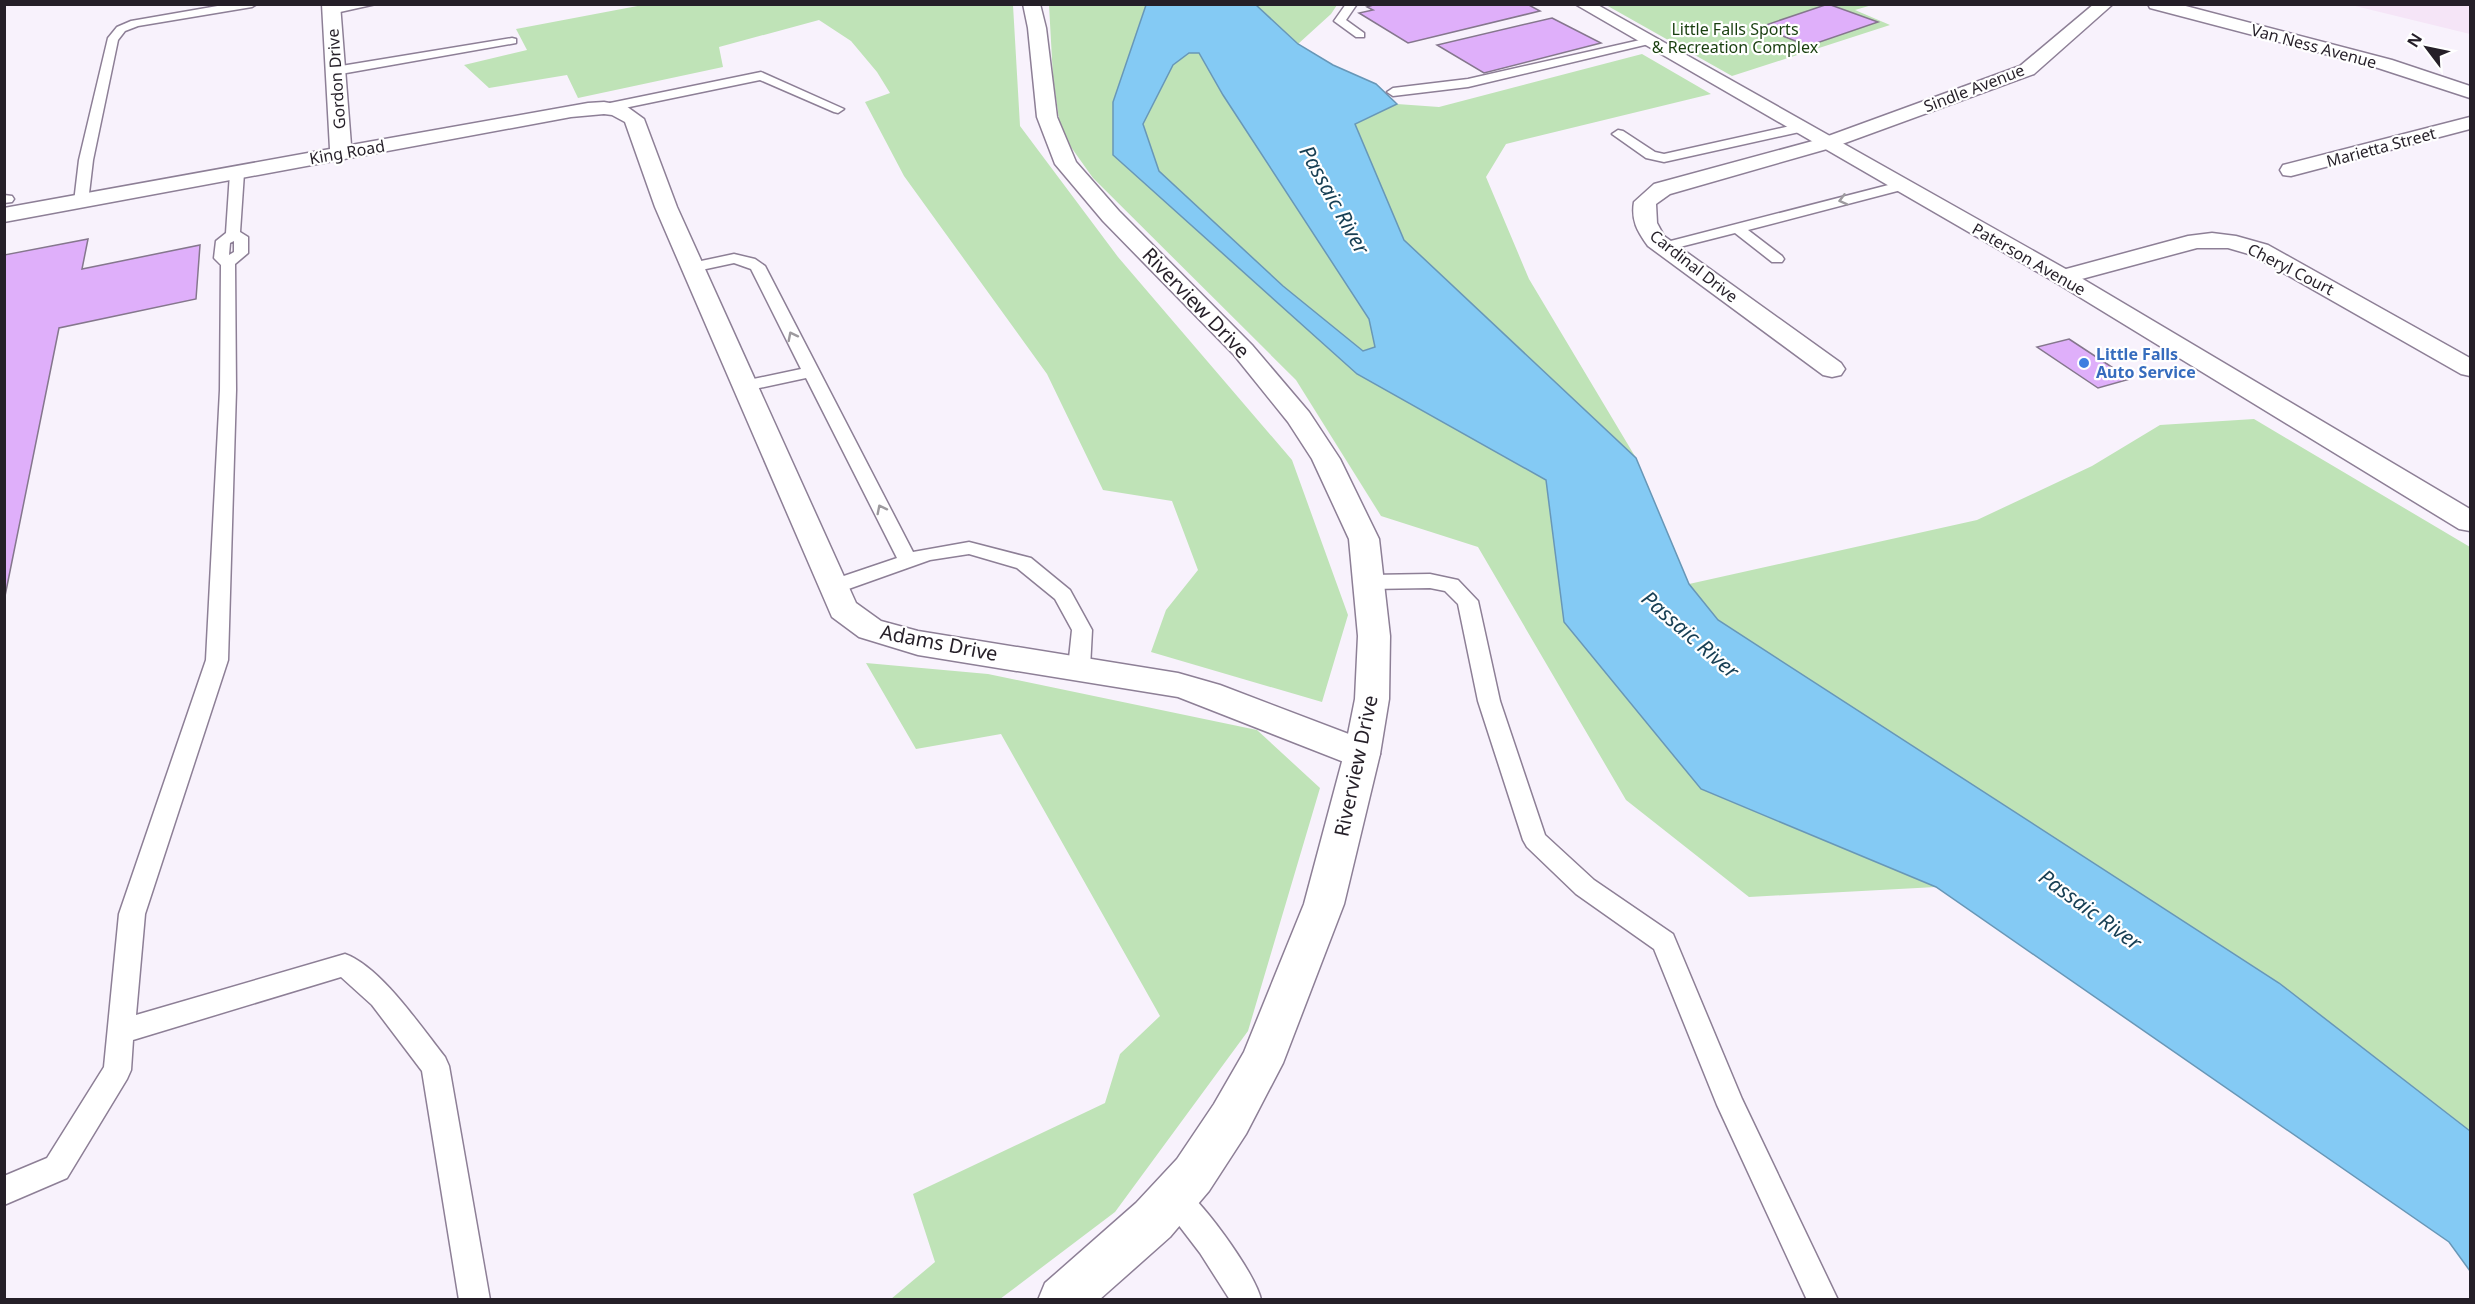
<svg xmlns="http://www.w3.org/2000/svg" width="2475" height="1304" font-family="'Noto Sans',sans-serif">
<style>
.industrial{fill:#f5e5f7}
.green{fill:#bfe3b7}
.water{fill:#84caf4;stroke:#6897b7;stroke-width:1.5;fill-rule:evenodd}
.building{fill:#dfaffa;stroke:#85778d;stroke-width:1.5}
.lines{fill:none;stroke-linecap:round;stroke-linejoin:round}
.lane-casing{stroke:#8d7f96;stroke-width:3}
.street-casing{stroke:#8d7f96;stroke-width:3}
.secondary-casing{stroke:#8d7f96;stroke-width:3}
.lane{fill:#fff;fill-rule:evenodd}
.street{fill:#fff;fill-rule:evenodd}
.secondary{fill:#fff;fill-rule:evenodd}
.oneway{stroke:#9d9a9e}
.shop-dot{fill:#3f7fe0;stroke:#fff;stroke-width:2}
.labels{text-anchor:middle;stroke-width:4.5;stroke-linejoin:round;paint-order:stroke}
.far-park-label{font-size:16px;fill:#193f0f;stroke:#fff}
.far-street-label{font-size:16px;fill:#251f28;stroke:#fff}
.far-shop-label{font-size:16px;font-weight:bold;fill:#366cbe;stroke:#fff;text-anchor:start}
.street-label{font-size:20px;fill:#251f28;stroke:#fff}
.water-label{font-size:21px;font-style:italic;fill:#173f54;stroke:#fff}
</style>
<rect width="100%" height="100%" fill="#f8f2fc"/>
<path class="industrial" d="M2351,5h119v29z"/>
<path class="green" d="M648,4l365,1 7,121 98,131 174,203 56,155 -26,87 -171,-50 15,-42 32,-40 -26,-69 -69,-11 -56,-116 -143,-198 -39,-74 25,-9 -13,-21 -26,-31 -32,-21 -100,27 4,20 -145,31 -11,-23 -78,13 -25,-23 63,-15 -11,-21z
M1049,5h97l-33,97 1,54 243,218 189,106 18,142 137,167 235,98 -187,10 -123,-97 -148,-253 -97,-31 -85,-136 -203,-202 -32,-45 -8,-56z
M1256,5h81l-6,9 -33,30z
M1606,5h266l-17,5 35,15 -158,51z
M1189,53h10l24,42 146,224 6,28 -12,4 -80,-65 -124,-115 -16,-47 30,-59z
M1642,54l69,40 -205,50 -20,33 43,102 107,179 -232,-218 -49,-116 42,-20 42,3z
M2254,419l216,128v584l-191,-148 -561,-363 -29,-36 288,-64 115,-54 68,-41z
M866,663l122,11 269,56 63,58 -72,243 -133,181 -115,87h-109l44,-37 -22,-68 192,-91 15,-49 40,-38 -159,-282 -85,15z"/>
<path class="water" d="M1146,5h110l42,39 35,21 43,19 21,20 -42,20 49,116 232,218 53,126 29,36 561,363 191,148v140l-21,-29 -513,-355 -235,-98 -137,-167 -18,-142 -189,-106 -244,-219v-53zM1189,53h10l24,42 146,224 6,28 -12,4 -80,-65 -124,-115 -16,-47 30,-59z"/>
<path class="building" d="M1376,4h151l13,7 -132,32 -49,-30 14,-3 -6,-3z
M1828,4l50,18 -70,24 -48,-19z
M1552,18l49,25 -117,30 -47,-28z
M88,239l-6,30 118,-24 -4,54 -137,29 -55,273v-346z
M2069,339l61,40 -32,9 -61,-41z"/>
<g class="lines">
<defs>
<path id="lane" d="M229,4h28l-5,3 -114,19 -13,5 -7,9 -25,120 -5,42 -7,4 -5,-1 -2,-3 5,-42 29,-122 9,-11 14,-6z
M349,4h27l-45,10 -6,-3 2,-2z
M1346,4h11l-11,16 18,13v4h-8l-22,-16z
M512,38l4,1v4l-181,32 -6,-4 6,-4z
M1649,38l6,3 -2,2 -185,44 -75,9 -6,-4 6,-4 75,-9z
M761,72l83,37 -6,4 -4,-1 -74,-32 -150,31 -6,-4 6,-4z
M1799,124l6,4 -1,3 -140,31 -18,-4 -34,-24 6,-4 5,1 32,21 9,2z
M237,169l7,4 -4,59 8,5v16l-13,11 1,126 -8,270 -83,254 -9,101 209,-61c36,13 76,73 100,103l4,9 41,234h-31l-37,-229 -50,-66 -31,-28 -208,63 -2,30 -4,9 -60,99 -63,27v-29l43,-18 57,-91 15,-153 87,-254 14,-270 1,-125 -7,-7 2,-17 10,-8 4,-60zM234,241v11l-5,3 1,-12z
M1900,182l7,4 -2,3 -157,41 34,26 2,3 -2,3h-10l-37,-29 -71,18 -7,-4 2,-3z
M4,195l8,1 2,3 -2,3 -8,1z
M734,254l21,5 10,7 148,286 56,-10 62,16 39,32 22,40 -2,38 -3,5 -8,3 -8,-3 -3,-5 4,-38 -17,-31 -38,-31 -48,-14 -39,6 -90,32 -7,2 -7,-2 -3,-5 3,-5 71,-24 -91,-180 -61,13 -8,-5 2,-4 62,-13 -50,-100 -17,-6 -42,9 -8,-5 3,-3z
M1430,574l28,6 20,21 22,100 45,134 49,45 79,54 69,165 96,201h-31l-90,-195 -63,-156 -78,-55 -49,-47 -4,-7 -45,-139 -20,-97 -13,-13 -15,-3 -60,1 -7,-2 -3,-5 3,-5 7,-2z
M1174,1181c22,10 83,94 87,119h-31l-30,-47 -36,-47 -5,-10 5,-10z"/>
<path id="street" d="M322,4h18l11,141 237,-42 16,-1 22,4 18,13 33,88 179,396 25,18 37,10 260,42 42,12 155,59 5,10 -5,10 -13,3 -13,-3 -171,-67 -260,-42 -59,-18 -27,-20 -177,-410 -30,-85 -13,-7 -8,-1 -33,3 -567,105v-14l326,-59z
M2094,4h19l-79,70 -200,73 -164,47 -14,10 1,19 7,13 177,127 4,6 -4,6 -9,2 -9,-2 -175,-129c-11,-15 -17,-26 -14,-44l20,-18 166,-45 200,-73z
M2148,4h30l214,56 78,26v12l-92,-30 -228,-60z
M2470,117v12l-179,47 -8,-1 -3,-5 3,-5z
M2212,233l24,3 32,9 202,113v18l-9,-2 -209,-119 -24,-7h-31l-134,36 -8,-2 -4,-5 4,-5 133,-36z"/>
<path id="secondary" d="M1023,4h17l6,24 11,89 19,45 43,49 133,134 57,67 31,47 39,80 11,97 -1,63 -9,55 -36,150 -61,159 -37,71 -37,57 -39,46 -71,63h-61l7,-17 91,-80 41,-44 37,-55 30,-52 60,-148 40,-150 11,-55 3,-63 -9,-97 -37,-80 -24,-37 -54,-67 -131,-134 -48,-57 -18,-47 -9,-89z
M1575,4h21l475,268 399,237v22l-11,-2 -404,-247z"/>
</defs>
<use href="#lane" class="lane-casing"/>
<use href="#street" class="street-casing"/>
<use href="#secondary" class="secondary-casing"/>
<use href="#lane" class="lane"/>
<use href="#street" class="street"/>
<use href="#secondary" class="secondary"/>
</g>
<defs><path id="oneway-chevron" d="M-2-3.5L2.5 0L-2 3.5" fill="none" stroke-width="1.6" stroke-linecap="round" stroke-linejoin="round" transform="scale(1.5)"/></defs>
<g class="oneway">
<use href="#oneway-chevron" transform="translate(1843 200) rotate(165)"/>
<use href="#oneway-chevron" transform="translate(792 336) rotate(-117)"/>
<use href="#oneway-chevron" transform="translate(881 509) rotate(-117)"/>
</g>
<circle class="shop-dot" cx="2084" cy="363" r="6"/>
<g class="labels">
<g class="far-park-label">
<text x="1735" y="35">Little Falls Sports<tspan x="1735" dy="18">&amp; Recreation Complex</tspan></text>
</g>
<g class="far-street-label">
<text transform="translate(2314 46) rotate(15)" y="6">Van Ness Avenue</text>
<text transform="translate(336 79) rotate(-94)" y="6">Gordon Drive</text>
<text transform="translate(1974 88) rotate(-21)" y="6">Sindle Avenue</text>
<text transform="translate(2381 147) rotate(-15)" y="6">Marietta Street</text>
<text transform="translate(347 152) rotate(-10)" y="6">King Road</text>
<text transform="translate(2029 259) rotate(30)" y="6">Paterson Avenue</text>
<text transform="translate(1694 266) rotate(38)" y="6">Cardinal Drive</text>
<text transform="translate(2291 269) rotate(27)" y="6">Cheryl Court</text>
</g>
<g class="far-shop-label">
<text x="2096" y="360">Little Falls<tspan x="2096" dy="18">Auto Service</tspan></text>
</g>
<g class="street-label">
<text transform="translate(1196 303) rotate(46)" y="7">Riverview Drive</text>
<text transform="translate(939 643) rotate(11)" y="7">Adams Drive</text>
<text transform="translate(1356 766) rotate(-78)" y="7">Riverview Drive</text>
</g>
<g class="water-label">
<text transform="translate(1334 200) rotate(61)" y="7">Passaic River</text>
<text transform="translate(1690 635) rotate(41)" y="7">Passaic River</text>
<text transform="translate(2090 910) rotate(36)" y="7">Passaic River</text>
</g>
</g>
<rect width="2475" height="1304" fill="none" stroke="#251f28" stroke-width="12"/>
<g transform="translate(2427 48) rotate(302)" stroke="#ffffff" stroke-width="4.5" paint-order="stroke">
<path d="M0-4.5L10 22L0 15L-10 22Z" fill="#251f28"/>
<text y="-9" font-size="16" font-weight="bold" text-anchor="middle" fill="#251f28">N</text>
</g>
</svg>
